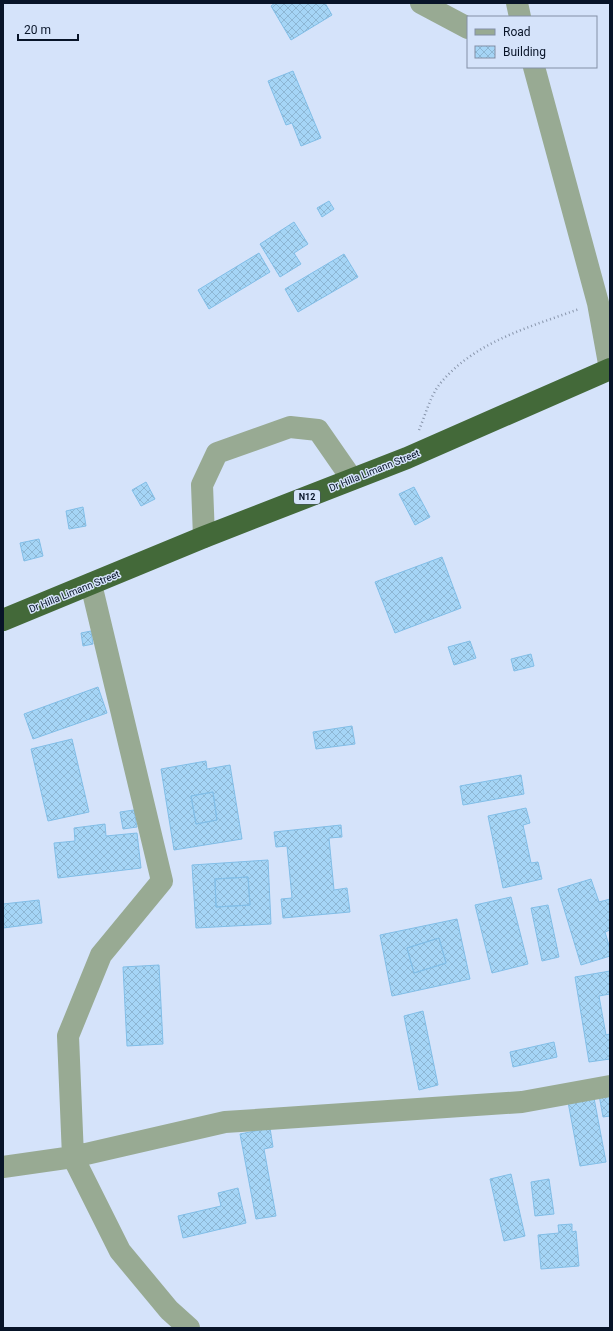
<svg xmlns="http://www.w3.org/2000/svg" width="613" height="1331" font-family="Roboto,sans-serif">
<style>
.building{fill:url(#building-cross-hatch);stroke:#82bee7;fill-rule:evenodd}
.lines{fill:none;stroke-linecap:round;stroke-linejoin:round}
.path{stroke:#8895ab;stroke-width:2.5;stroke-dasharray:1 3;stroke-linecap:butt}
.minor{stroke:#98aa93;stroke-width:22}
.highway{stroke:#436939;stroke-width:22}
.labels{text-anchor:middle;stroke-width:3;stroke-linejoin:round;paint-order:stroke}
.shield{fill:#d5e3fa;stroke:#465267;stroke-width:1}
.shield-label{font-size:9px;font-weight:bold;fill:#081428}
.street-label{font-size:10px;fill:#081428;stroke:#d5e3fa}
</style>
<defs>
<pattern id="building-cross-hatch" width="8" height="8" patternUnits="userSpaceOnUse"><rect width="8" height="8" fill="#a5d5f6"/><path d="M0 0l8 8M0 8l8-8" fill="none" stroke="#8db6d3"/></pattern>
</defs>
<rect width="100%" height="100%" fill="#d5e3fa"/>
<path class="building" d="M275,3h50l7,12 -41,25 -20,-34z
M293,71l28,67 -20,8 -9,-23 -6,2 -18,-44z
M329,201l5,8 -12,8 -5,-9z
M294,222l14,22 -14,9 7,11 -21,13 -20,-33z
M259,253l11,19 -61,37 -11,-19z
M344,254l14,23 -60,35 -13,-23z
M146,482l9,17 -14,7 -9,-16z
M414,487l16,30 -15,8 -16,-31z
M83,507l3,19 -17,3 -3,-18z
M39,539l4,17 -19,5 -4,-18z
M442,557l19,51 -66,25 -20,-51z
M91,631l2,13 -10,2 -2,-13z
M470,641l6,17 -22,7 -6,-18z
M531,654l3,12 -20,5 -3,-12z
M98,687l9,26 -74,26 -9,-25z
M352,726l3,18 -39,5 -3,-17z
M72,739l17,73 -41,9 -17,-72z
M206,761l1,8 23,-4 12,74 -68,11 -13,-81zM213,792l4,28 -21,4 -5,-28z
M521,775l3,19 -61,11 -3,-19z
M213,792l4,28 -21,4 -5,-28z
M526,808l4,15 -7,2 8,38 7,-1 4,17 -39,9 -15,-72z
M134,810l3,17 -14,2 -3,-17z
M105,824l1,12 31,-3 4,35 -83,10 -4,-35 21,-2 -1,-13z
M341,825l1,12 -13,1 5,52 13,-2 3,24 -67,6 -2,-19 11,-1 -5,-52 -11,1 -2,-15z
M268,860l3,64 -75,4 -4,-63zM248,877l2,28 -34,2 -1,-28z
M248,877l2,28 -34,2 -1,-28z
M591,879l8,23 11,-3v31l-5,2 5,17v7l-29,9 -23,-76z
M511,897l17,67 -36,9 -17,-68z
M39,900l3,23 -39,5v-24z
M548,905l11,52 -17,4 -11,-53z
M457,919l13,60 -78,17 -12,-61zM439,938l7,25 -32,10 -7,-25z
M439,938l7,25 -32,10 -7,-25z
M159,965l4,79 -36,2 -4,-79z
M610,971v23l-11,2 7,39 4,-1v25l-21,3 -14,-85z
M423,1011l15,74 -19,5 -15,-74z
M554,1042l3,15 -44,10 -3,-15z
M610,1093v23l-7,1 -4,-22z
M594,1098l12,64 -26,4 -12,-64z
M270,1128l3,19 -9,2 12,67 -20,3 -16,-85z
M511,1174l14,62 -21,5 -14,-62z
M549,1179l5,35 -19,2 -4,-34z
M238,1188l8,35 -63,15 -5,-22 43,-10 -3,-13z
M572,1224v8l4,-1 3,35 -38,3 -3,-34 21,-2 -1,-8z"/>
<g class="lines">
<path class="path" d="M419,430c6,-14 11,-33 20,-45 34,-43 91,-58 140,-76"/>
<path class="minor" d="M421,3l47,25
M517,3l3,14
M534,67l64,236 12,66
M204,537l-2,-52 15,-32 73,-26 28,3 34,49
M91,584l71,297 -61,74 -33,81 5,121 47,94 49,59 20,18
M3,1167l70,-10 152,-35 297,-20 88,-16"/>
<path class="highway" d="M3,620l201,-83 203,-79 203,-89"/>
</g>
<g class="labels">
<rect class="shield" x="294" y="490" width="26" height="14" rx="3"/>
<g class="shield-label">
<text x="307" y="500">N12</text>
</g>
<g class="street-label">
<text transform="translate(374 470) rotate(-22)" y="4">Dr Hilla Limann Street</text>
<text transform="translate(74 591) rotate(-22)" y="4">Dr Hilla Limann Street</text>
</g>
</g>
<rect width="613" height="1331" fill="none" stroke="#081428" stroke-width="8"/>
<rect x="467" y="16" width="130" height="52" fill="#d5e3fa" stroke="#8390a6"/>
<rect x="475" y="29" width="20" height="6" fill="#98aa93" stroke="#8390a6"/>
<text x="503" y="36" font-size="12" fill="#081428">Road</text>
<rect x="475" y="46" width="20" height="12" fill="url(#building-cross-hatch)" stroke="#8390a6"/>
<text x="503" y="56" font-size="12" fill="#081428">Building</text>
<path d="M18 34v6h60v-6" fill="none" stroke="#081428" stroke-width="2"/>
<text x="24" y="34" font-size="12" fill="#081428" stroke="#d5e3fa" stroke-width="3" paint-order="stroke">20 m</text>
</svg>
